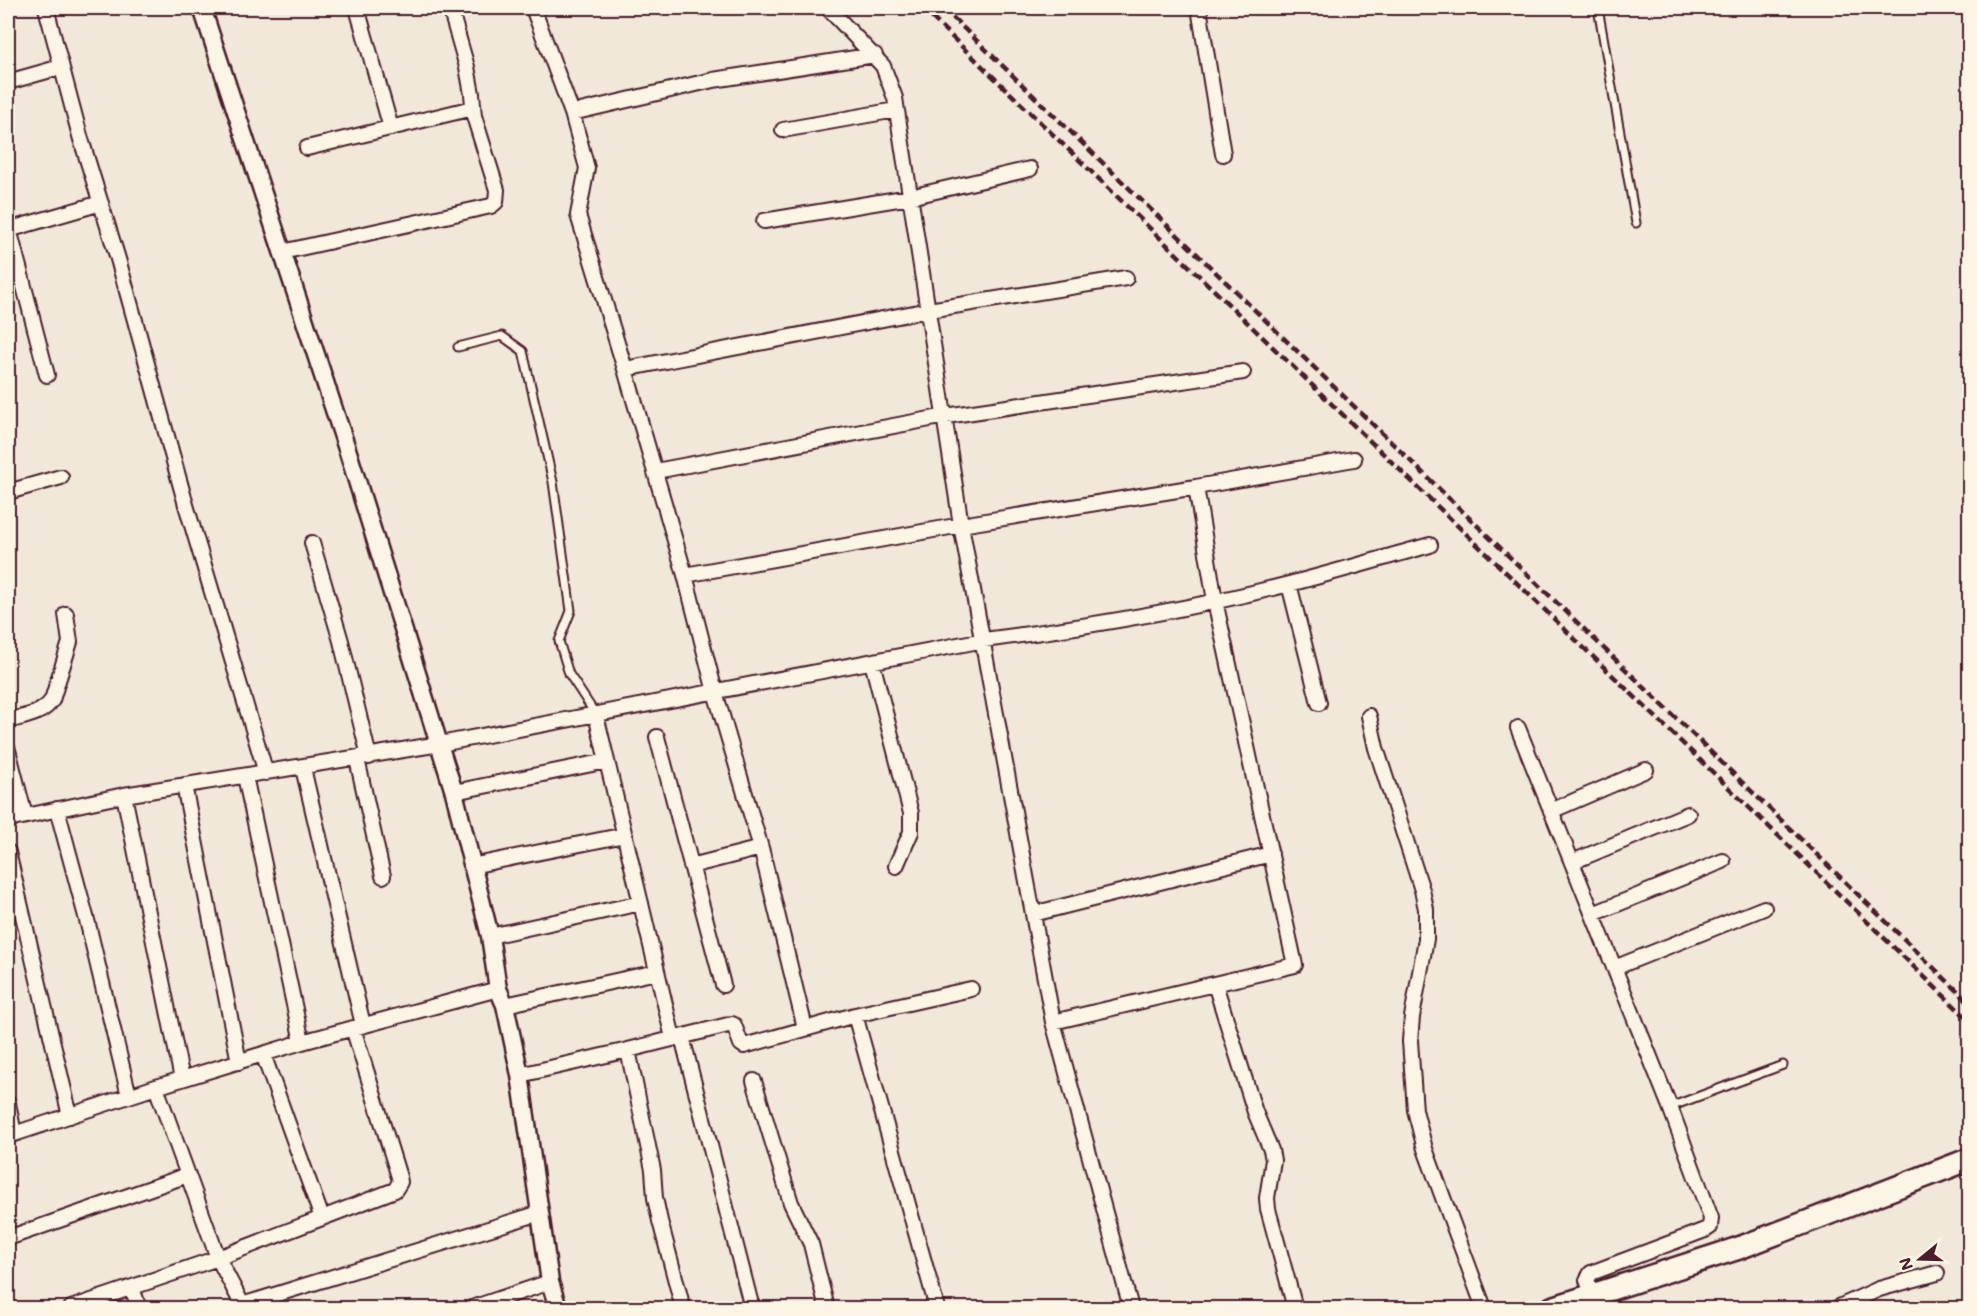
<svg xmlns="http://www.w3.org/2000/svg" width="1977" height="1316" font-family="Mali,sans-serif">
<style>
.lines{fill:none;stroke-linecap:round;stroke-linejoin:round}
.service-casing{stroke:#4a1f2b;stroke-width:11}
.minor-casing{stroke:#4a1f2b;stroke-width:18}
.tertiary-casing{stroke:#4a1f2b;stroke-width:21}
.primary-casing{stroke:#4a1f2b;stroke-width:26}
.service{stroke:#fcf5e5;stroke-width:7}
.minor{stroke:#fcf5e5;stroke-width:14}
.tertiary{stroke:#fcf5e5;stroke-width:16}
.primary{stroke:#fcf5e5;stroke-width:21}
.rail{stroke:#4a1f2b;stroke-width:4.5;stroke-dasharray:9 4.5;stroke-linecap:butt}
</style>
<rect width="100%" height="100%" fill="#f1e8da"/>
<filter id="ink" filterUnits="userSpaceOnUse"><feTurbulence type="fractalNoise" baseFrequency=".0167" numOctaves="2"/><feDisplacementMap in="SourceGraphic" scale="12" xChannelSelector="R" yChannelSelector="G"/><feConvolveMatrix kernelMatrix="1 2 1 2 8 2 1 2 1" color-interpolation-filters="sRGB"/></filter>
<g filter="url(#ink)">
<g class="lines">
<defs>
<path id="service" d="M1598,8l38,215
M458,347l44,-11 21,15 30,131 18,129 -12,30 10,33 27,41
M1670,1107l113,-42"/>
<path id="minor" d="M46,8l34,128 38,123 68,246 80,268
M357,8l34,120
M533,8l39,105 15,55 -9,47 47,154 60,206 276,-50 235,-38 19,114 80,364 -242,57
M828,8l55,58 12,32 66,427 92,497 78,286
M1199,8l24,146
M8,82l53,-15
M572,113l141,-33 162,-25
M783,130l113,-20
M307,148l166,-40
M764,221l146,-24 120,-28
M8,225l39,150
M8,230l93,-27
M282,252l209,-46 5,-4 1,-12 -23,-74 -2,-22 -5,-27 -17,-59
M625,369l304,-59 197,-32
M656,471l290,-55 297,-44
M1196,487l158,-28
M8,492l53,-15
M312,543l29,98 28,116
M685,575l30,117 46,156 44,180
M1289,584l30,119
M872,662l39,151v19l-15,34
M596,715l77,323
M1369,716l7,32 46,142 4,19v30l-14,78 -2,24 5,69 10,39 59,159
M8,721c16,-5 34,-6 44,-21l18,-58 -4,-28
M1518,728l152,379 41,111 -1,9 -5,3 -114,43 -4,7 10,28
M657,737l66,248
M8,750l17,66
M357,759l26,117
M303,768l60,257
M245,776l57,266
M184,785l55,277
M454,792l153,-31
M124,795l58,284
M57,809l31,115 41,172
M1551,811l95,-41
M8,820l116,-25 316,-51 544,-104c102,-13 205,-30 305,-56 47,-12 94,-26 141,-39
M8,852l62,264
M1572,862l116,-48
M471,866l154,-31
M691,866l70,-18
M1033,914l238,-60
M1593,914l130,-53
M490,936l151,-33
M1614,968l150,-60
M1215,984l40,128 16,38 2,10 -6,38 1,11 27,99
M505,1005l152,-33
M855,1015l116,-26
M682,1037l70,271
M263,1054l59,164
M520,1075l108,-25
M754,1081l37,122 20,41 16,64
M156,1087l146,-45 196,-53
M8,1103l6,31
M8,1136l148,-49 62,171 177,-68 5,-8 -1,-5 -46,-149
M8,1238l180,-63
M132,1288l7,20
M242,1305l298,-92
M71,1308l147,-50 26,50
M472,1308l78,-26
M683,1308l-23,-87 -5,-23 -2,-28 -25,-120 104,-26 2,1 7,19 3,2 111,-31 82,293
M1837,1308l42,-19 58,-16"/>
<path id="tertiary" d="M202,8l146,444 106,340 36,144 8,53 7,16 15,70 30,207 8,26"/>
<path id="primary" d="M1552,1308l187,-60 231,-89"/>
</defs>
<use href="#service" class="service-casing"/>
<use href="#minor" class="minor-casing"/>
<use href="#tertiary" class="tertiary-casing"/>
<use href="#primary" class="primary-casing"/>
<use href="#service" class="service"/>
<use href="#minor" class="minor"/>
<use href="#tertiary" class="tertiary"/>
<use href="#primary" class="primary"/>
<path class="rail" d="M922,8l1048,1013
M943,8l1027,995"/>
</g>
</g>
<rect width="1977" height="1316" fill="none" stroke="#fcf5e5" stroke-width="30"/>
<rect x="15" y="15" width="1947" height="1286" fill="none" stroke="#4a1f2b" stroke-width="2" filter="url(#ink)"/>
<g transform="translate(1920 1259) rotate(251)" stroke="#fcf5e5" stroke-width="4.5" paint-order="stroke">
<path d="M0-4.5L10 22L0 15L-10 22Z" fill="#4a1f2b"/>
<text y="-9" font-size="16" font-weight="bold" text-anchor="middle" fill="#4a1f2b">N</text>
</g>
</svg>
